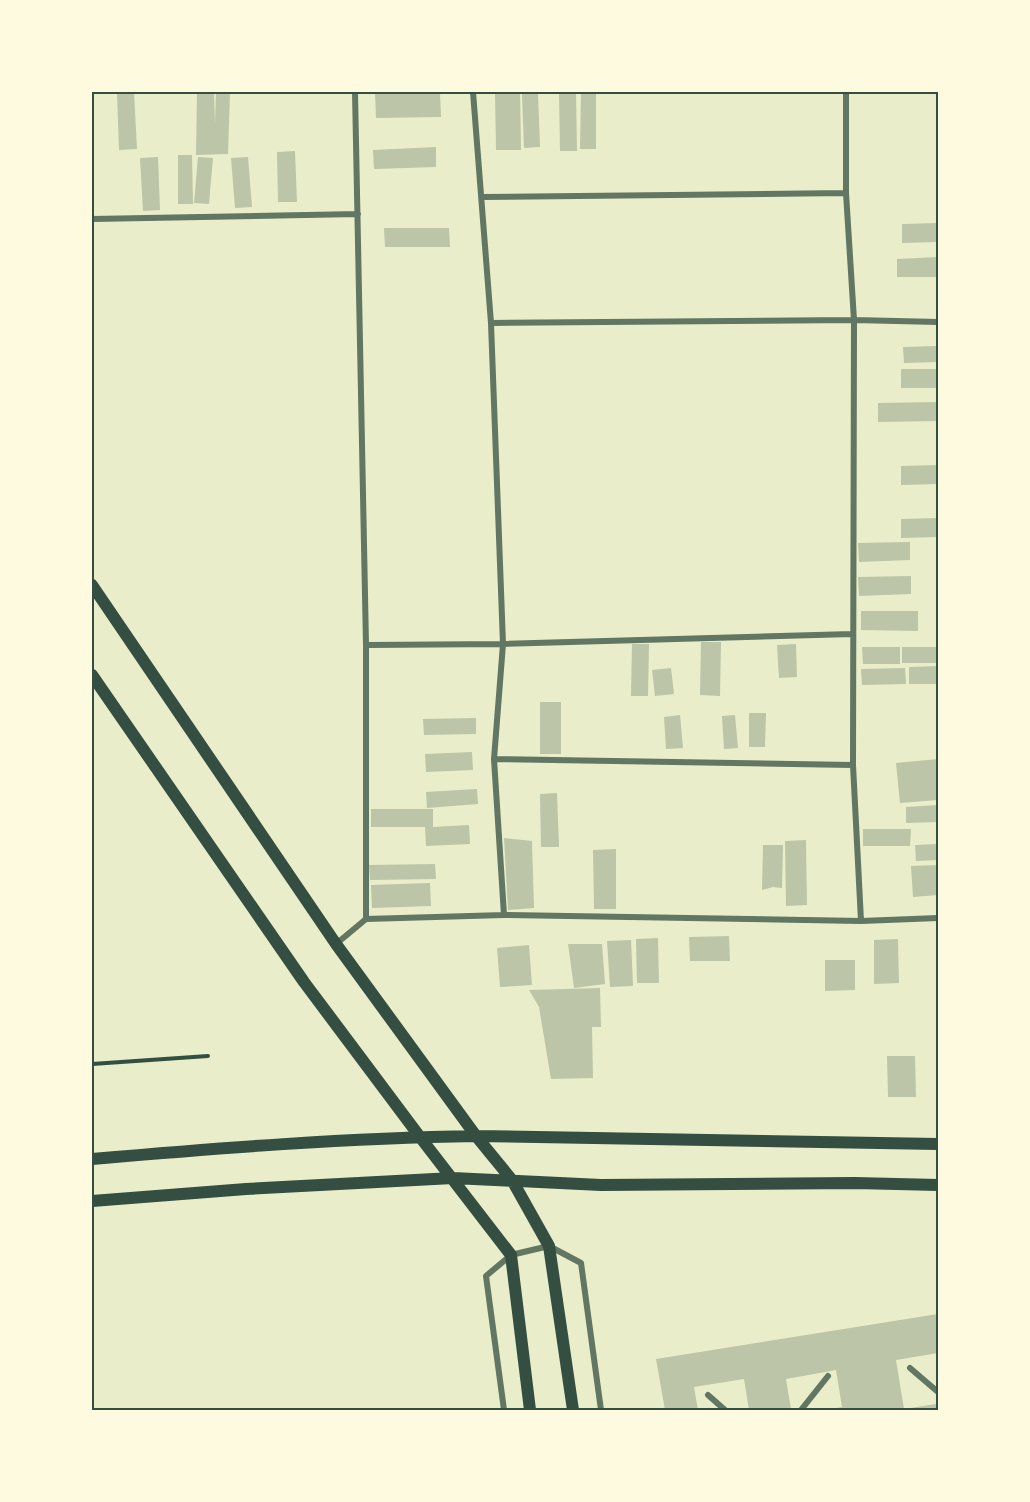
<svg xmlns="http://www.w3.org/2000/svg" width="1030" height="1502" font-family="Signika,sans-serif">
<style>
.building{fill:#bcc5a7}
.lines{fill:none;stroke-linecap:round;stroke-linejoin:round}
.path{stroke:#344e41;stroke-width:4}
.minor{stroke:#617663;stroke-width:6}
.secondary{stroke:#344e41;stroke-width:12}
.neatline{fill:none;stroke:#344e41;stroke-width:2}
</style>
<rect width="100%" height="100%" fill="#e9edc9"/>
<path class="building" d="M117,92h17l3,57 -18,1z
M197,92h17l1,32 1,-32h14l-2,62 -32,1z
M375,92h65l1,25 -65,1z
M495,92h25l1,58h-25z
M559,92h17l1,59h-17z
M581,92h15v57h-16z
M897,92h25v1l-25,1z
M522,94h16l2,53 -16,1z
M436,147v20l-62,2 -1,-19z
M295,151l2,51h-19l-1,-50z
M178,155h14l1,49h-15z
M158,157l2,53 -17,1 -3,-53z
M198,157l15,1 -4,46 -15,-1z
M248,157l4,50 -17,1 -4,-50z
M938,223v19l-36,1v-19z
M384,228h65l1,19h-65z
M938,257v20h-41v-18z
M938,346v16l-34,1 -1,-16z
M901,369h37v19h-37z
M938,402v19l-60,1v-19z
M938,465v19l-37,1v-19z
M938,518v19l-37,1v-19z
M910,542v18l-51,2 -1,-19z
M911,576v18l-52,2 -1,-19z
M861,611h57v20l-57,-1z
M701,642h20l-1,54 -20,-1z
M632,644h17l-1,52h-17z
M796,644l1,33 -18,1 -2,-33z
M862,647h38v17h-37z
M902,647h36v16h-36z
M938,666v18h-29v-17z
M671,668l3,26 -19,2 -3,-26z
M905,668l1,16 -44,1 -1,-16z
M540,702h21v52h-21z
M749,713h17l-1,34h-16z
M680,715l3,33 -17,1 -2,-32z
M735,715l3,33 -14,1 -2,-33z
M476,718v16l-52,1 -1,-16z
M472,752l1,18 -47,2 -1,-18z
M938,759v41l-38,3 -4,-40z
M477,789l1,15 -51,4 -1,-16z
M557,793l2,54h-18l-1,-53z
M938,805v17l-32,1v-16z
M371,809h62v18l36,-2 1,19 -44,2 -1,-19h-54z
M863,829h48l-1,17h-47z
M504,838l28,3 2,67 -26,2z
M806,840l1,65 -21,1 -1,-65z
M938,844v16l-22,1 -1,-16z
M763,845h20l-1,43 -9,-1 -11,3z
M616,849v60h-22l-1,-59z
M435,864l1,15 -66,1 -1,-15z
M938,865v30l-25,2 -2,-31z
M430,883l1,23 -59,2 -1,-23z
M729,936l1,25h-40l-1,-24z
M658,938l1,45h-22l-1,-44z
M898,939l1,44 -25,1v-44z
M631,940l2,46 -23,1 -3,-46z
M568,944h34l3,40 -31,4z
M529,945l3,40 -32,2 -3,-39z
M825,960h30v30l-30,1z
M600,988l1,39h-9l1,51 -42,1 -12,-72 -10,-17z
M887,1056h28l1,41h-28z
M938,1314v39l-42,7 8,49 32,-5 2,6h-111l15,-3 -6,-37 -50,9 5,30 -42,1 -5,-31 -50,8 4,23h-33l-9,-51z"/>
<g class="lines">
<path class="path" d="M92,1064l116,-8"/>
<path class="minor" d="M355,92l11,553v274
M473,92l18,231 12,321 -9,115 10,156
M846,92v101l8,127 -1,445 8,156
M482,197l364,-4
M92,219l266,-5
M491,323l363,-3 84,2
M366,645l137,-1 349,-10
M494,759l359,6
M336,944l30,-25 138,-4 357,6 77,-3
M910,1368l28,24
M708,1395l17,15
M504,1410l-18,-134 25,-21 38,-9 32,17 20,147
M801,1410l27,-34"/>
<path class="secondary" d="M92,585l244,359 140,192 36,44 37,66 24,164
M92,675l212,307 116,155 91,118 19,155
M92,1159c127,-11 255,-21 384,-23l462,8
M92,1201l154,-12 207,-11 148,7 254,-2 83,2"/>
</g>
<rect width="1030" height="1502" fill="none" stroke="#fefae0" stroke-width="186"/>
<rect x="93" y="93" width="844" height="1316" class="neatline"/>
</svg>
